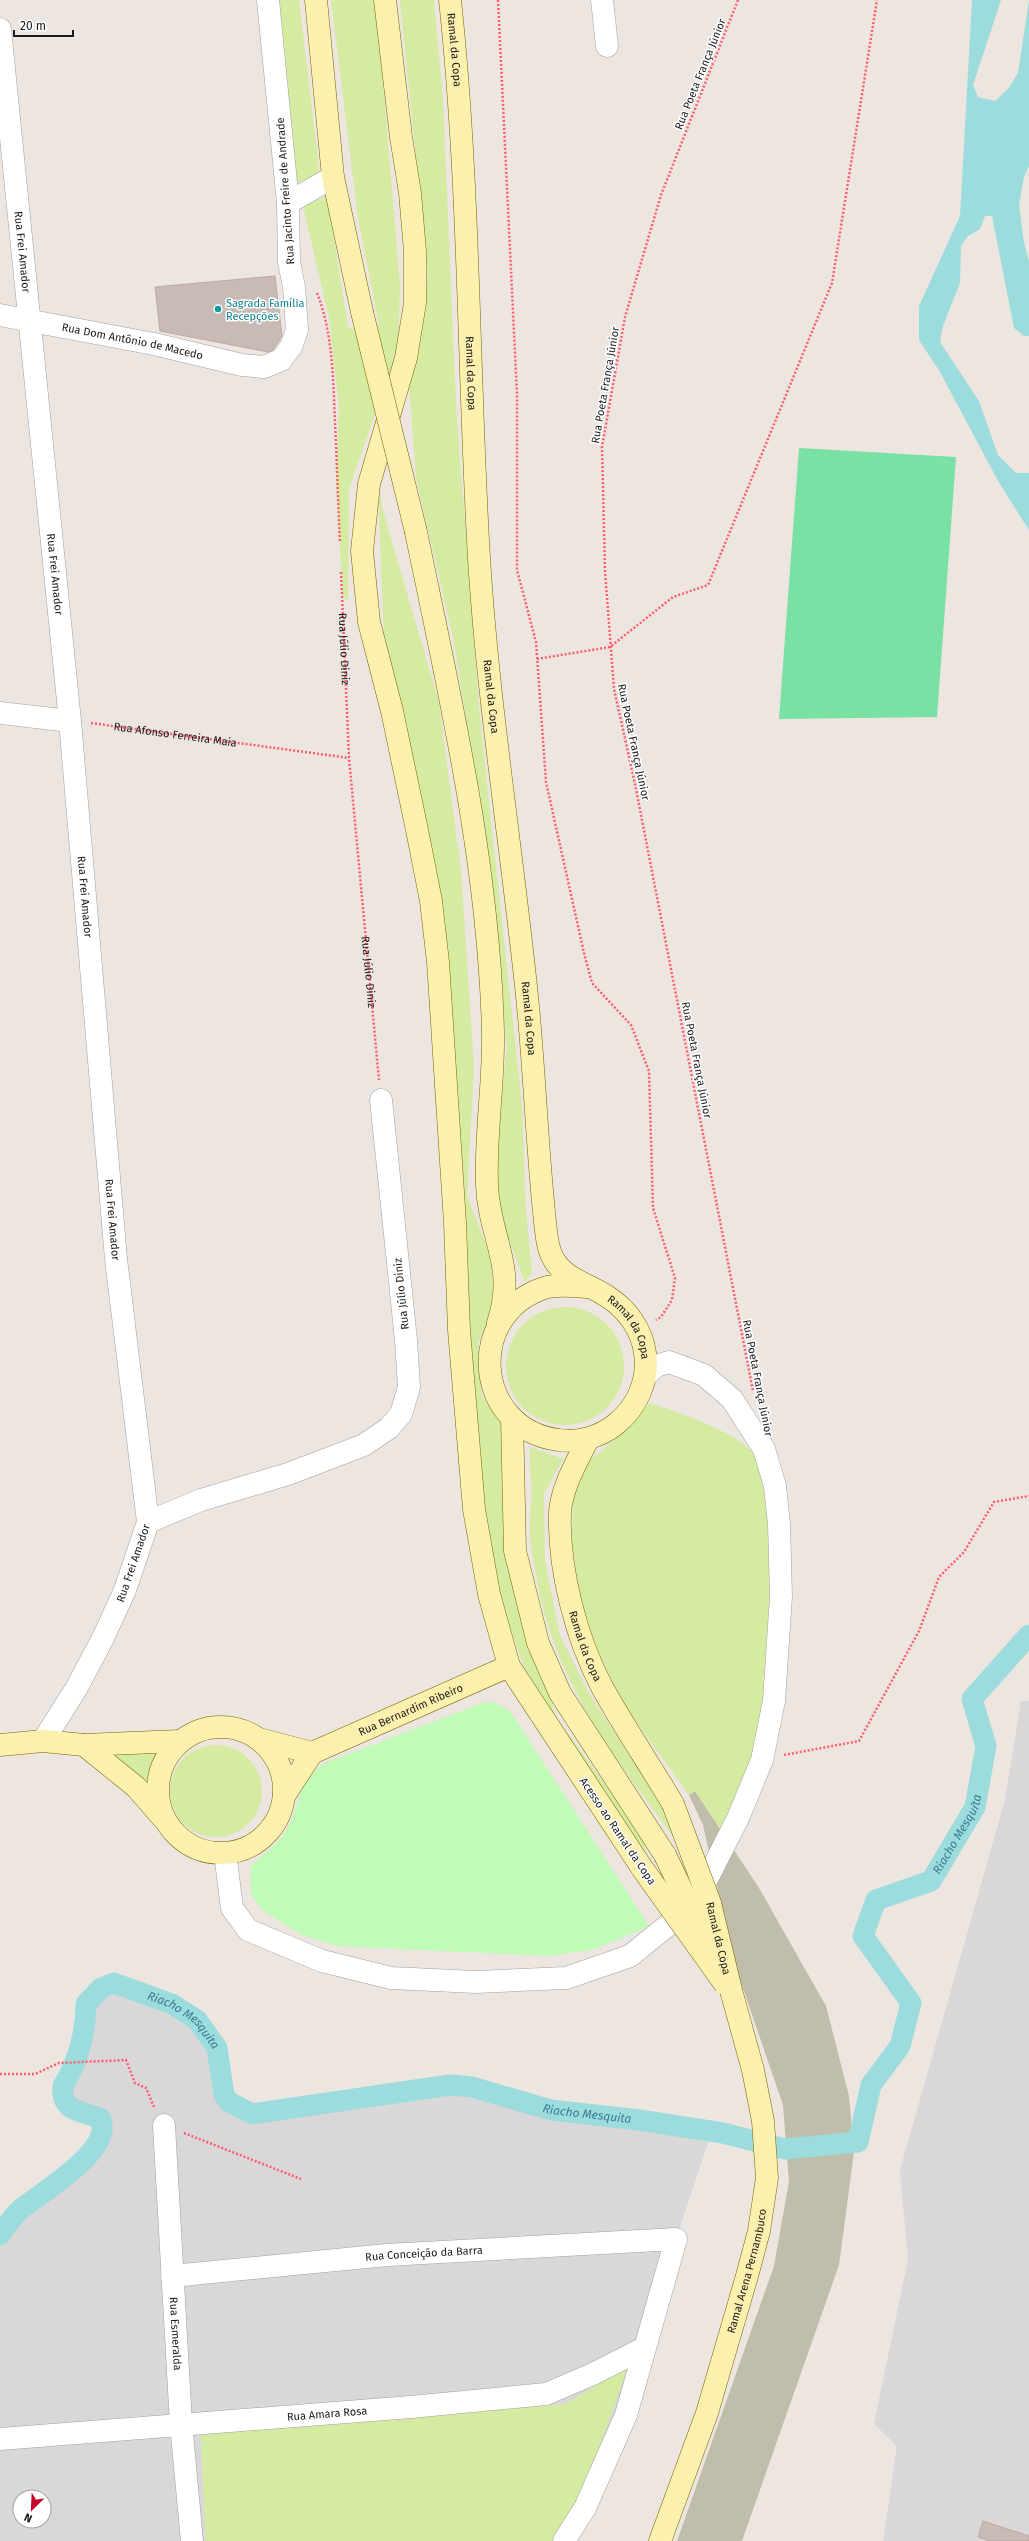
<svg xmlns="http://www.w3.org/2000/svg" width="1029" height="2541" font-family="'Fira Sans',sans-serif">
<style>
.residential{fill:#d9d7d8;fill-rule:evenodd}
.construction{fill:#c1bdab}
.grass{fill:#d4eba1}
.park{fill:#c0fbb8}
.pitch{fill:#78e1a3}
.water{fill:#9ddcdd}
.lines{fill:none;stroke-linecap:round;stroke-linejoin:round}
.canal{stroke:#9ddcdd;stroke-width:21}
.building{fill:#c8bab5;stroke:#bfa8a1}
.street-casing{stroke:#a1a1a1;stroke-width:23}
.secondary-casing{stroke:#726700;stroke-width:23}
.path{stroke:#ff5e6f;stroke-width:2.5;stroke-dasharray:2 2;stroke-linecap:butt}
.street{stroke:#fff;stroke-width:22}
.secondary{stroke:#fcf0ae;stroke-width:22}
.secondary-bridge-casing{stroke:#726700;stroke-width:23;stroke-linecap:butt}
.secondary-bridge{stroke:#fcf0ae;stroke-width:22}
.culture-dot{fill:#0f9aa8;stroke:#fff;stroke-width:1.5}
.labels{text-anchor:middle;stroke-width:3;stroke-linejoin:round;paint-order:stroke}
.street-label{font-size:11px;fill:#1a1a1a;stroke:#fff}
.culture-label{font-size:11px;fill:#0d838f;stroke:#fff;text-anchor:start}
.water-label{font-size:12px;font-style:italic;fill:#3c7b95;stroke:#fff}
</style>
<rect width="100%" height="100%" fill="#ede5df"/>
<path class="residential" d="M1021,1701h8v840h-146l14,-95 -23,-22 34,-164 -8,-90 105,-370z
M114,1983l58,21 25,16 20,28 7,48 5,6 23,12 198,-29 22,2 79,23 88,10 73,11 -36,108 -32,109 -80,193h-12l14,-21 61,-154 -61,38 -365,30 5,107h-206v-306l19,-25 59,-44 17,-19 7,-12 2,-10 -4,-7 -22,-5 -10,-8 -6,-10 1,-9 19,-48 4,-16v-18l15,-16zM20,2497h24v24h-24z"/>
<path class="construction" d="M695,1791l64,97 67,118 23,90 5,56 -15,113 -97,276h-65l97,-275 15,-85 -6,-76 -49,-143 -31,-137 -14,-30z"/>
<path class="grass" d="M271,0h28l21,177 -26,6z
M331,0h45l24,285 -2,63 -49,141 -1,113 -5,-6 -7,-116 3,-73 -10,-89 -26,-112 24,-10 21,131 20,8 11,-10 -21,-107z
M400,0h34l9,100 13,305 23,304 43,397 4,106 6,61 -7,9 -24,-63 -7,-49 13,-124 -35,-290 -18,-114 -38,-165 -7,-92 19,-109z
M377,466l5,41 57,196 22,167 13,197 -7,129 23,59 5,50 -17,38 4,54 22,25 -1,58 9,106 44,130 86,121 5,17 -68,-92 -49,-79 -28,-76 -23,-107 -26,-441 -68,-396z
M506 1366a59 59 0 1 1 118 0a59 59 0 1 1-118 0Z
M650,1403c27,9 85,28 103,50 26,32 19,187 14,230 -4,27 -9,57 -16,83 -6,23 -19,45 -28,67l-28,-42 -6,4 -62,-86 -32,-62 -16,-56 -7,-50 1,-42 14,-38 14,-9z
M530,1447l33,12 -19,35 1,66 15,75 28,57 68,105 26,52c-64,-89 -128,-163 -146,-275 -2,-13 -6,-26 -6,-39 -1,-12 1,-25 1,-37 1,-17 -2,-33 -1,-51z
M173,1744c-13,18 -18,33 -17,55l-65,-52z
M170 1791a46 46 0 1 1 92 0a46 46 0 1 1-92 0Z
M628,2366c-21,61 -40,121 -76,175h-346l-5,-107 365,-30z"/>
<path class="park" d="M485,1702l11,1 14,8 139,215 -57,24 -44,6 -211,-10 -35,-11 -40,-25 -11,-16v-28c10,-10 27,-22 35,-35 16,-27 9,-49 39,-68z"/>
<path class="pitch" d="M799,448l157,9 -19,260 -158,2z"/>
<path class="water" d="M972,0h29l-28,85 5,12 17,4 13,-12 10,-16 11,-73v166l-5,11 -5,27 5,39 5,18v75h-5l-10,-8 -22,-112h-7l-5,13 -12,7 -7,10 -1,37 -17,43 -3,16 39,59 19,54 18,18h13v57l-31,-49 -58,-109 -21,-32v-34l41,-90z"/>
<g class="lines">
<path class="canal" id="s1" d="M0,2235c6,-9 13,-19 21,-26 21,-17 95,-60 79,-91 -18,-7 -40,-6 -37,-32 15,-24 23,-54 23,-82l15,-16 13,-5 58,21 25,16 20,28 7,47 5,7 23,12 198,-29 22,2 79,23 88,10 84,13 62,16 73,-7 13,-57 29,-39 11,-43 -48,-67 13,-36 55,-19 44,-74 11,-61 -14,-47 57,-64"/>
</g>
<path class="building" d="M275,276l7,60 -9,14 -5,2 -108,-21 -5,-44z
M983,2521l46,15v5h-40l-11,-4z"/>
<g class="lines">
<defs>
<g id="street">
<path d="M602,0l5,46"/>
<path id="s4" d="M0,29l70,692 46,538 32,263 -23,68 -22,48 -27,51 -33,52"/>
<path d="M288,203l45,-26"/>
<path id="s5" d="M0,315l154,29 88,21 22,2 17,-7 10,-13 6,-17 -3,-43 -5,-25 -1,-59 -20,-203"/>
<path d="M0,713l70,8"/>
<path d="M148,1522l53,-22 87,-26 76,-29 25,-17 12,-14 8,-27 -3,-47 -25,-240"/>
<path d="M225,1853l7,55 16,22 74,31 69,17 85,4 90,-4 64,-22 42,-34 33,-39 33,-65 24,-58 12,-59 7,-105 -2,-72 -4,-38 -11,-37 -32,-50 -28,-24 -35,-13 -13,4 -11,10"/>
<path id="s6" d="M164,2125l17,299 11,117"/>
<path id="s7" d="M172,2276l215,-21 289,-16 -50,176 -41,93 -21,33"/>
<path id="s8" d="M0,2439l411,-32 135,-13 47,-20 51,-26"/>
</g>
<g id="secondary">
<path d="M316,0l17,177 29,135"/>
<path d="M385,0l16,137 9,56 5,58v52l-9,55 -37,126 -7,67 7,71 23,89 25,119 14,71 7,61 17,261 4,107 15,179 15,85 20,72 133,202"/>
<path id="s9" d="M450,0c20,186 18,372 29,558 9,146 33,292 48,438 8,78 10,157 19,235 1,10 3,21 8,29 12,20 37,25 54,37 19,12 34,33 37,56 4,28 -8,54 -29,71 -16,13 -37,19 -57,16 -84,-10 -95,-125 -15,-152 14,-4 29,-2 42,-1"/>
<path d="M416,532c34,165 73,331 77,501 1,51 -8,101 -6,152 2,53 30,81 11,138"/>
<path d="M512,1418l3,133 23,92 22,50 105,162"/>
<path id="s10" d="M588,1439c-11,23 -26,47 -28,73 -2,56 16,126 42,175 22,40 48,78 71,117"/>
<circle cx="221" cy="1790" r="63"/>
<path d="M259,1739l53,14"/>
<path d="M0,1745l43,-4 41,4 95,-4"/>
<path d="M84,1745l52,42 26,30"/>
<path id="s11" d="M284,1796l28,-43 197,-87"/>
<path id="s12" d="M660,2541l47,-128 40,-137 12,-45 8,-53 -4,-57 -10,-51 -21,-76"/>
</g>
</defs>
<use href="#street" class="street-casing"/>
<use href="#secondary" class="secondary-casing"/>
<g class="path">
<path d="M498,0l19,395v175l19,72 10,140 38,171 8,30 39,42 18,46 4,137 22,70 -3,22 -11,17 -5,3"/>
<path d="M738,0l-77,195 -36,122 -23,130 3,124 9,118 21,95 118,607"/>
<path d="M317,293c16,40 16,86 18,129 2,40 3,81 5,121"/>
<path id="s2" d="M341,572l8,186 30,322"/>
<path d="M537,659l73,-12 63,-50 35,-12 124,-302 45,-283"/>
<path id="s3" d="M91,723l258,35"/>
<path d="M784,1755l75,-14 60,-110 20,-54 25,-25 30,-50 35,-6"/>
<path d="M0,2074h35l24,-11 67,-3 9,23 11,5 8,19"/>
<path d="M184,2133l117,46"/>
</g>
<use href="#street" class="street"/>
<use href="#secondary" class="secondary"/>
<defs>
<g id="secondary-bridge">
<path d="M362,312l54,220"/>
<path id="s13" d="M673,1804l37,99 22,91"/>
<path d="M665,1855l40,84"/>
<path d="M642,1868l83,116"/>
</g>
</defs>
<use href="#secondary-bridge" class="secondary-bridge-casing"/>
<use href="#secondary-bridge" class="secondary-bridge"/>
</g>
<circle class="culture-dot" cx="218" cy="309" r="4"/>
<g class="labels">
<g class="street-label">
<text dy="4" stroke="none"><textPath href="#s9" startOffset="50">Ramal da Copa</textPath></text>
<text transform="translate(700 74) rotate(-68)" y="4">Rua Poeta França Júnior</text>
<text transform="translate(285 191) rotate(-94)" y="4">Rua Jacinto Freire de Andrade</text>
<text dy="4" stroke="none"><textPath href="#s4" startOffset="224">Rua Frei Amador</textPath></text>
<text dy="4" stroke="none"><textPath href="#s5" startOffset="135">Rua Dom Antônio de Macedo</textPath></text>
<text dy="4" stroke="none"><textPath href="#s9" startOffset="374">Ramal da Copa</textPath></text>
<text transform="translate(605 385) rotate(-80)" y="4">Rua Poeta França Júnior</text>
<text dy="4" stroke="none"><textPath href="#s4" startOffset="548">Rua Frei Amador</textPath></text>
<text dy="4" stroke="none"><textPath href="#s2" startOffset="77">Rua Júlio Diniz</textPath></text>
<text dy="4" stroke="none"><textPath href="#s9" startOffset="698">Ramal da Copa</textPath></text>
<text dy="4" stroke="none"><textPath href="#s3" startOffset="85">Rua Afonso Ferreira Maia</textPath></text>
<text transform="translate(634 742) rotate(78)" y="4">Rua Poeta França Júnior</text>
<text dy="4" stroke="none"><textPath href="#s4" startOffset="872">Rua Frei Amador</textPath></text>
<text dy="4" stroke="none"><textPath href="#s2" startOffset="401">Rua Júlio Diniz</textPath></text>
<text dy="4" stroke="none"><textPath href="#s9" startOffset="1022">Ramal da Copa</textPath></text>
<text transform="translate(697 1060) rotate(79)" y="4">Rua Poeta França Júnior</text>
<text dy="4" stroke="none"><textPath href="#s4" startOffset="1196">Rua Frei Amador</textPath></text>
<text transform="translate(401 1294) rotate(-96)" y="4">Rua Júlio Diniz</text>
<text dy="4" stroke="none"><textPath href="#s9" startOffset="1370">Ramal da Copa</textPath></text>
<text transform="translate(758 1378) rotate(79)" y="4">Rua Poeta França Júnior</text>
<text transform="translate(133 1563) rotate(-71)" y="4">Rua Frei Amador</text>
<text dy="4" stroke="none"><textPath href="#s10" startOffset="216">Ramal da Copa</textPath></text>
<text dy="4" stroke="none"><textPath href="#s11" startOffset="159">Rua Bernardim Ribeiro</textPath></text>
<text transform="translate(618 1831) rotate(56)" y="4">Acesso ao Ramal da Copa</text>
<text dy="4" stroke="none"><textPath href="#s13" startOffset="142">Ramal da Copa</textPath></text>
<text dy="4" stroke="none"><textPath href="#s7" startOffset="253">Rua Conceição da Barra</textPath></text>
<text dy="4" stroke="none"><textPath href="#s12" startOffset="284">Ramal Arena Pernambuco</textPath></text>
<text dy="4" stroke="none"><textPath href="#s6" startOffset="209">Rua Esmeralda</textPath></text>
<text dy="4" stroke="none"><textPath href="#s8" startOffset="328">Rua Amara Rosa</textPath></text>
</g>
<g class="culture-label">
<text x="226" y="307">Sagrada Família<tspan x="226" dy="13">Recepções</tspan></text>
</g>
<g class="water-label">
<text dy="4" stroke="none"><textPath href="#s1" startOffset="1546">Riacho Mesquita</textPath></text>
<text dy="4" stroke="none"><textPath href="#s1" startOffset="419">Riacho Mesquita</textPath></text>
<text dy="4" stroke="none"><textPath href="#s1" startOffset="887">Riacho Mesquita</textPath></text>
</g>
</g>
<g transform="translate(32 2509) rotate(204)"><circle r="19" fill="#ffffff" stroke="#a3a3a3"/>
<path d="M0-3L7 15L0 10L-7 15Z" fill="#c50029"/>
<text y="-6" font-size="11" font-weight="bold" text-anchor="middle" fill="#1a1a1a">N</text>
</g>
<path d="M14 30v6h59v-6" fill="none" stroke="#1a1a1a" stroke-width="2"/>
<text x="20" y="30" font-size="12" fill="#1a1a1a" stroke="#ffffff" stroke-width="3" paint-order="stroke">20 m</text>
</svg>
